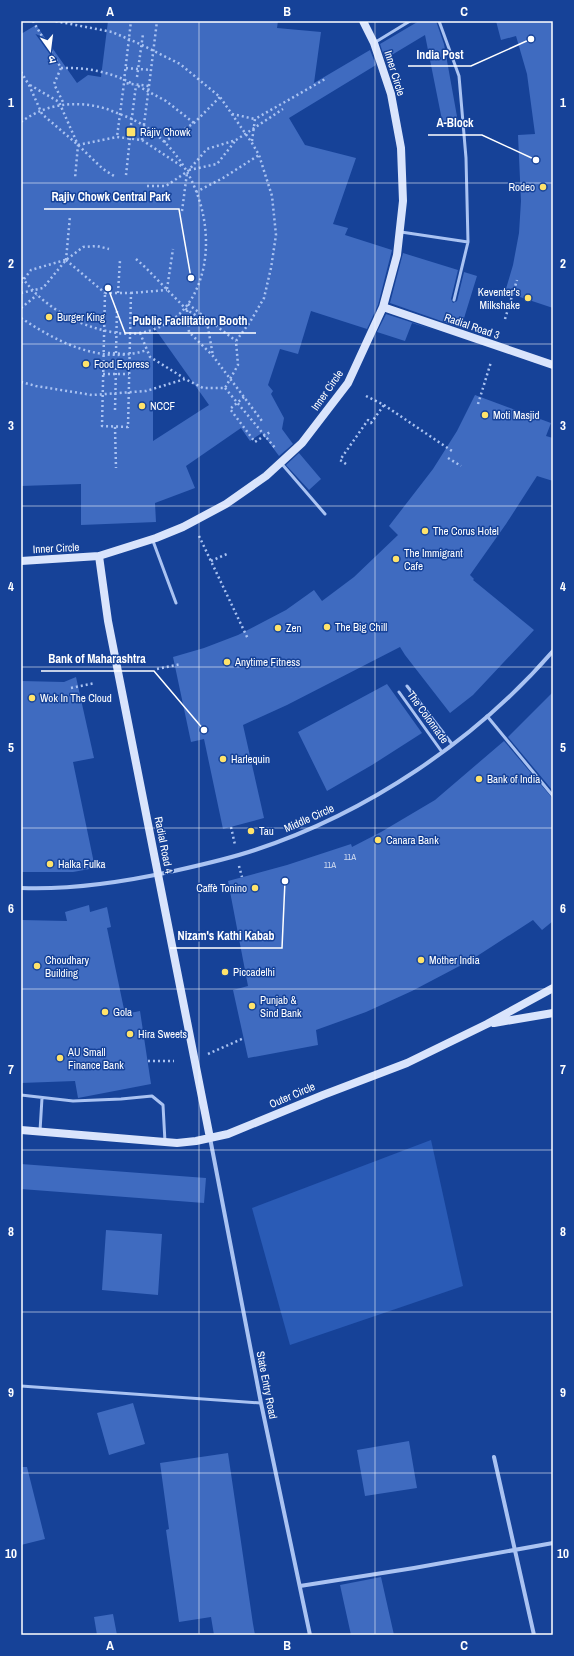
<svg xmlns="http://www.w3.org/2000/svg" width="574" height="1656" font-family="'Archivo Narrow','Noto Sans Devanagari',sans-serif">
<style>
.green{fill:#2a5bb6}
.building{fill:#3f6bc0;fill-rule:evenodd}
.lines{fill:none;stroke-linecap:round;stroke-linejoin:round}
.path{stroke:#aac3f2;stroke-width:2.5;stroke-dasharray:2 3;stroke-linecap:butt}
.lane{stroke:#aac3f2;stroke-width:3}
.street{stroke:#aac3f2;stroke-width:4}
.secondary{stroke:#d9e4fc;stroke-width:8}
.grid{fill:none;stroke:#fff;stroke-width:1;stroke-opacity:0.55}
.poi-dot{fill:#ffe36b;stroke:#164298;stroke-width:1.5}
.labels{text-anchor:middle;stroke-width:3;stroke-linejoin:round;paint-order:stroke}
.number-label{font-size:9px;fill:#cfdaef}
.street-label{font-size:11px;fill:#fff;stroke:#164298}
.poi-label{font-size:11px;fill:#fff;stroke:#164298;text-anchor:start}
.leader{fill:none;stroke:#fff;stroke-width:1.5}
.callout-dot{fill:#fff;stroke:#164298;stroke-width:1.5}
.callout-label{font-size:12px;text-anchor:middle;font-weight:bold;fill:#fff;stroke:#164298;stroke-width:3;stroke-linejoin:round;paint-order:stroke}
.neatline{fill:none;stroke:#fff;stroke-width:1.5}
.grid-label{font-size:13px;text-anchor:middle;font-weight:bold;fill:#fff}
</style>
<rect width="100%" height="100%" fill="#164298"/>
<path class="green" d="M431,1140l32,146 -173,59 -38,-137z"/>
<path class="building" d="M108,21h170l-1,7 44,4 -7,51 56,-33 6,15 -87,53 16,27 51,13 -23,66 15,4 -3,7 47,15 -14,55 -11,24 -56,-18 -13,43 -18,-5 -12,36 5,6 -2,3 13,24 -2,11 11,15 -14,12 -17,-23 -12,8 -9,-13 -55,38 9,22 -40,15 1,19 -75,3v-41l-60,2v-452l15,-9 41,58 11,-8 13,2zM153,326l56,79 -56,36z
M419,21h17l8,23 14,78 -15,3 -18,-90 -40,24 -5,-15z
M496,21h57v287l-48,-16 8,-27 6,-32 2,-32 -3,-66 17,-1 -8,-60 -11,-38 -15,4z
M403,253l55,17 -7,29 2,4 4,-2 7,-29 13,4 -16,52 -71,-25z
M386,314l49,16 -23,-7 -7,18 -28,-9z
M475,395l76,28 -5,13 7,2v43l-16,-5 -31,48 -36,51 4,4 -1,1 61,50 -61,65 -23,18 -45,-58 -5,-8 -113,58 -44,20 21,93 -41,11 -19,-90 -13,3 -18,-85 31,-9 34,-13 48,-25 28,-20 8,11 32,-24 44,-42 -9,-9 44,-57 24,-38z
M299,453l22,26 -12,11 -23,-25z
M76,677l18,81 -21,4 22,106 -22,4h-52v-191l43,1z
M387,684l35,49 -50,32 -45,26 -29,-59z
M553,692v99l-45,-54z
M504,741l49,58v122l-11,9 -9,-10 -62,40 -59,31 -46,21 -50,18 2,15 -70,13 -15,-68 15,-4 -20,-105 59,-16 64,-21 1,3 29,-15 54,-32z
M89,905l1,7 17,-5 4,20 -4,1 18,86 15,-3 11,73 -73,14 -3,-17 -54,2v-163l46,1 -2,-9z
M21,1164l185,14 -2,25 -183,-14z
M106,1230l56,4 -4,61 -56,-5z
M133,1403l12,41 -36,11 -12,-42z
M409,1441l8,47 -52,8 -8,-46z
M228,1453l25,171 2,11h-41l-3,-18 -32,5 -13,-92 3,-1 -9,-66z
M21,1467h6l18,72 -24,6z
M381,1577l13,58h-43l-11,-50z
M113,1614l4,21h-20l-3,-18z"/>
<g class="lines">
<path class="path" d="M33,21l28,47 -7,16 10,20
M61,68c25,-1 50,4 72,16
M126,68l25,2
M21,72l8,13 13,29 36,31 25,24 11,7
M137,77l6,-43
M124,81l7,-60
M30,85l29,17 19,43 -3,33
M138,86l28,15 28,22
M149,86l8,-65
M232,114l23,5
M21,122c26,-19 56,-22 86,-13 12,5 25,9 36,16 47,29 72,92 60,145 -5,20 -14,38 -31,50 -16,11 -35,16 -55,13 -38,-6 -73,-25 -96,-57
M131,125l5,-40
M142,140l41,27
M252,141l3,-22 72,-41
M164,142l30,-19 26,-26
M78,145l39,-8 25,3 7,-54 -25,-3 -7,54
M189,170l28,-6 19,-24
M126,175l4,-37
M147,186h19l22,-15 19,-22 29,-9 47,-31
M196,192l27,-14 36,-23
M182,211l5,-38
M136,259l9,8 42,43 20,12 6,34
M66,260l39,33
M66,260l4,-44
M21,283l10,-13 34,-10
M167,289l6,-40
M21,293l22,-5 23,-28 17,-13 14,-1 12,3
M105,293h26l-3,134 -26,-1z
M118,293l2,-33
M131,293l36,-3
M188,304l48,37
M21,308l16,-13
M187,310l2,22 24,24 49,65
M21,318c38,25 81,47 126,32
M505,319l12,-39
M140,333l10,24 34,21
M108,353l17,1
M116,353l1,-45
M103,374h26
M21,382l15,4 56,9 54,-4 39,-12 18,9h22l13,-23 -2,-24 14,-19 14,-24 7,-30 5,-33 -4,-39 -13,-41 -7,-12 -32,-46 -40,-33 -40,-20 -28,-12 -57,-11
M225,388l51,61
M366,396l18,9 68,46
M244,397l-14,12 25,33 15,-10
M478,404l13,-42
M115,410l1,-42
M115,427l1,41
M448,458l13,8
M346,464l-6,-4 28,-40 3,3 13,-18
M199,536l49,103
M211,561l16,-7
M157,669l24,-5
M71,688l24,-5
M231,827l4,18
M239,866l3,11
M208,1054l36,-16
M148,1061h26"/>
<path class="lane" d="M374,43l36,-22
M401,232l67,10 -2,-84 -7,-82 -20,-55
M454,300l14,-58
M281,463l44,51
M153,541l23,62
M407,686l45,58
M399,692l43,60
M487,716l66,80
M21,1095l52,6 48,-2 31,-3 11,9 2,37
M40,1131l2,-33
M21,1386l240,17"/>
<path class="street" d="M21,888c51,2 103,-6 153,-17 27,-6 54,-12 81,-21 112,-37 221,-110 298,-199
M210,1138l51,265 49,232
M494,1457l40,178
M300,1586l114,-18 139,-25"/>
<path class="secondary" d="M383,307l170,58
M99,556l9,65 102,517
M21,561l78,-5 57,-18 27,-11 43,-23 40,-28 36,-33 46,-60 35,-76 14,-52 6,-54 -2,-53 -10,-54 -17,-51 -11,-22
M494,1023l59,-10
M21,1130l156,13 19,-2 32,-7 95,-39 84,-32 80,-39 66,-36"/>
</g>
<path class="grid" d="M199,21v1614M375,21v1614M21,183h532M21,344h532M21,506h532M21,667h532M21,828h532M21,989h532M21,1150h532M21,1312h532M21,1473h532"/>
<g class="poi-dot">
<rect x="126" y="127" width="10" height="10" rx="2"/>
<circle cx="543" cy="187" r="4"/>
<circle cx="528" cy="298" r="4"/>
<circle cx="49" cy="317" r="4"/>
<circle cx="86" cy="364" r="4"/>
<circle cx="142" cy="406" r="4"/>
<circle cx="485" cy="415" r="4"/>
<circle cx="425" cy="531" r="4"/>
<circle cx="396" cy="559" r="4"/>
<circle cx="327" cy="627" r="4"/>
<circle cx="278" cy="628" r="4"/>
<circle cx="227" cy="662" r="4"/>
<circle cx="32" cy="698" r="4"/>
<circle cx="223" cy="759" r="4"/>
<circle cx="479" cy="779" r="4"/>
<circle cx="251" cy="831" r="4"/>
<circle cx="378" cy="840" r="4"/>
<circle cx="50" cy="864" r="4"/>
<circle cx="255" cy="888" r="4"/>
<circle cx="421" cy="960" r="4"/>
<circle cx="37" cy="966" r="4"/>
<circle cx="225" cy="972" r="4"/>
<circle cx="252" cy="1006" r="4"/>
<circle cx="105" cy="1012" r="4"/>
<circle cx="130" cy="1034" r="4"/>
<circle cx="60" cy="1058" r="4"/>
</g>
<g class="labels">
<g class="number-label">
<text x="350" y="860">11A</text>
<text x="330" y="868">11A</text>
</g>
<g class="street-label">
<text transform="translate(395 73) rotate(73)" y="4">Inner Circle</text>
<text transform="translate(472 326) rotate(19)" y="4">Radial Road 3</text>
<text transform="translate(327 390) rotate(-55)" y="4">Inner Circle</text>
<text transform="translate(56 548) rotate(-3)" y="4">Inner Circle</text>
<text transform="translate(428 717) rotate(54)" y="4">The Colonnade</text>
<text transform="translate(309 818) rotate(-24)" y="4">Middle Circle</text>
<text transform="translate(164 845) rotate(79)" y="4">Radial Road 4</text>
<text transform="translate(292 1095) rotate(-23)" y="4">Outer Circle</text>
<text transform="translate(267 1385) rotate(79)" y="4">State Entry Road</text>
</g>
<g class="poi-label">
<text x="140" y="136">Rajiv Chowk</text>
<text x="535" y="191" text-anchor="end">Rodeo</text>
<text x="520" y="296" text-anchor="end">Keventer's<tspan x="520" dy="13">Milkshake</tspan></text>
<text x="57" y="321">Burger King</text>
<text x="94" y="368">Food Express</text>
<text x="150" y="410">NCCF</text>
<text x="493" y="419">Moti Masjid</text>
<text x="433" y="535">The Corus Hotel</text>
<text x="404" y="557">The Immigrant<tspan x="404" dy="13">Cafe</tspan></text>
<text x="335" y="631">The Big Chill</text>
<text x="286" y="632">Zen</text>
<text x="235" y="666">Anytime Fitness</text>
<text x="40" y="702">Wok In The Cloud</text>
<text x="231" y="763">Harlequin</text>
<text x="487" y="783">Bank of India</text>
<text x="259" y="835">Tau</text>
<text x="386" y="844">Canara Bank</text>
<text x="58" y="868">Halka Fulka</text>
<text x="247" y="892" text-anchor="end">Caffè Tonino</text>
<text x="45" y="964">Choudhary<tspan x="45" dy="13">Building</tspan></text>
<text x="429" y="964">Mother India</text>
<text x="233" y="976">Piccadelhi</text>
<text x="260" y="1004">Punjab &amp;<tspan x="260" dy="13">Sind Bank</tspan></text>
<text x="113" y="1016">Gola</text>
<text x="138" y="1038">Hira Sweets</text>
<text x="68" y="1056">AU Small<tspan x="68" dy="13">Finance Bank</tspan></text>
</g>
</g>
<path class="leader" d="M531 39L471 66H408M536 160L482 135H428M191 278L179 209H44M108 288L125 333H256M204 730L154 671H41M285 881L282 948H170"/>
<g class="callout-dot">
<circle cx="531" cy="39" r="4"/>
<circle cx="536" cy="160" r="4"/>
<circle cx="191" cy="278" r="4"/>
<circle cx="108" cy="288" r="4"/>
<circle cx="204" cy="730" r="4"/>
<circle cx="285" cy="881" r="4"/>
</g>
<g class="callout-label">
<text x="440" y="59">India Post</text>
<text x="455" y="127">A-Block</text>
<text x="111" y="201">Rajiv Chowk Central Park</text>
<text x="190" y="325">Public Facilitation Booth</text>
<text x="97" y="663">Bank of Maharashtra</text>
<text x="226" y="940">Nizam's Kathi Kabab</text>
</g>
<rect width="574" height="1656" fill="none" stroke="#164298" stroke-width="44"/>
<g transform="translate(50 50) rotate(166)" stroke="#164298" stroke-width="3" paint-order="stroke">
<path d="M0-3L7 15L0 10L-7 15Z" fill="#ffffff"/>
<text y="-6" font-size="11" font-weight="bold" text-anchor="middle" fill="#ffffff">उ</text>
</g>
<rect x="22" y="22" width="530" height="1612" class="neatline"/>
<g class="grid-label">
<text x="110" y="16">A</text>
<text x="287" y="16">B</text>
<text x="464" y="16">C</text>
<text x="11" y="107">1</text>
<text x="563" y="107">1</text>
<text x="11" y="268">2</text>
<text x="563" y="268">2</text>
<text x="11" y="430">3</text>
<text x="563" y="430">3</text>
<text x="11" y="591">4</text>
<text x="563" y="591">4</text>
<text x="11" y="752">5</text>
<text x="563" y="752">5</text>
<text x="11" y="913">6</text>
<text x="563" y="913">6</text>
<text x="11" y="1074">7</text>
<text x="563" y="1074">7</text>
<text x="11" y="1236">8</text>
<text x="563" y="1236">8</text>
<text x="11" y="1397">9</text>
<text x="563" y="1397">9</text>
<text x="11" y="1558">10</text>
<text x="563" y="1558">10</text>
<text x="110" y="1650">A</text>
<text x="287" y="1650">B</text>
<text x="464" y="1650">C</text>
</g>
</svg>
